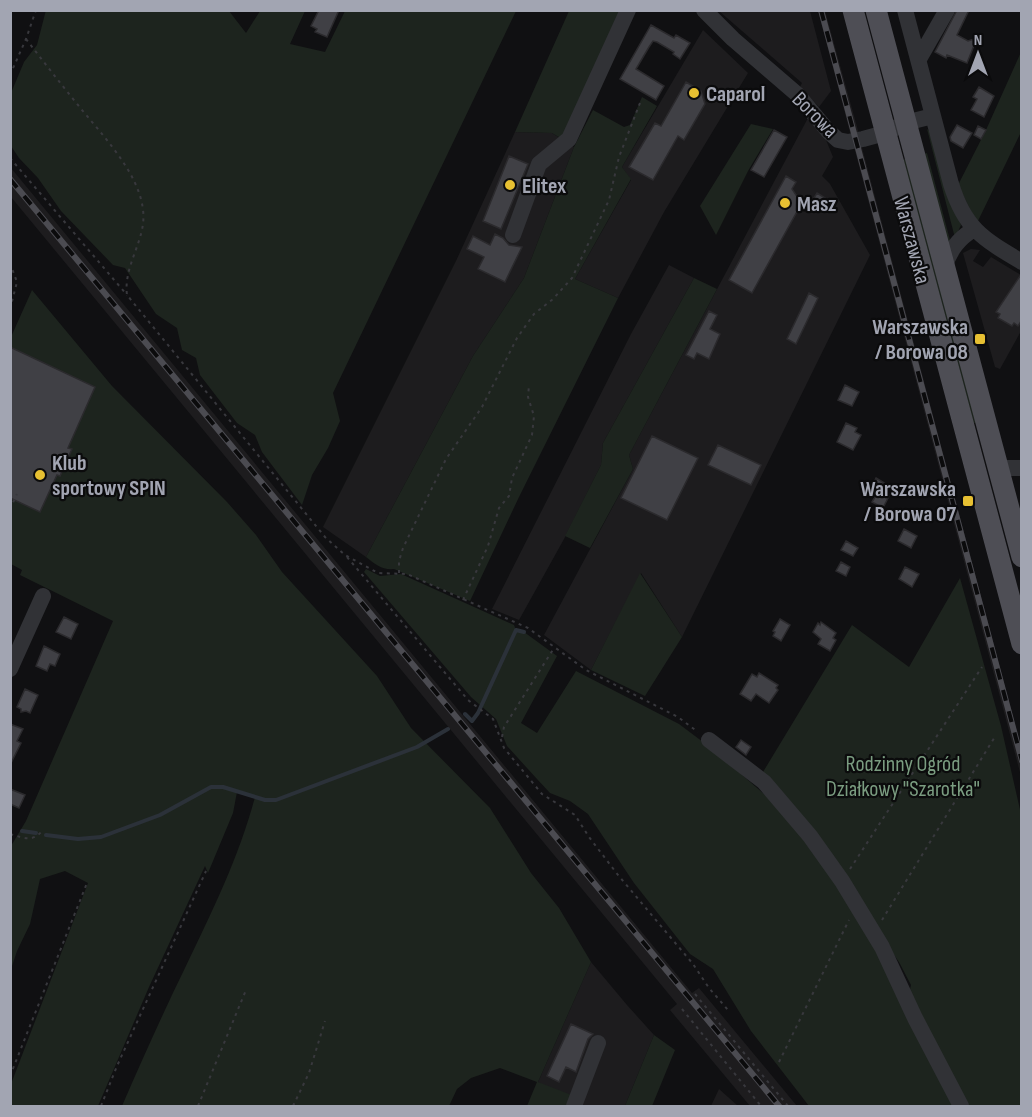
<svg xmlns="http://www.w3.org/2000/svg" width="1032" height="1117" font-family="'Sofia Sans Condensed',sans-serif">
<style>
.built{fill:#1d1c1e}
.green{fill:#1d241e}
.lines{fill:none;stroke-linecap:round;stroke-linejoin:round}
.stream{stroke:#2b3139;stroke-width:4}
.building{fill:#404045;stroke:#2b2a2d;stroke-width:1.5}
.path{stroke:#38383d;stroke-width:2;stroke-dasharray:3 4.5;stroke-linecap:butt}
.minor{stroke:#313236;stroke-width:16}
.major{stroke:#4e4e55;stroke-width:21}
.rail-casing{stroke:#4b4b51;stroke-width:6}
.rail{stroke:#0b0b0c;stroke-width:4;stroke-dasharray:11;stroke-linecap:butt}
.poi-dot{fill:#e7c032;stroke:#0b0b0c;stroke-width:2}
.labels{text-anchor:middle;stroke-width:4.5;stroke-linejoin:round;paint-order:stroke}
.poi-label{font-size:22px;font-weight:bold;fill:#a2a5b2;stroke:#0b0b0c;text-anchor:start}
.street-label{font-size:22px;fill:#a2a5b2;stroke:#0b0b0c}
.park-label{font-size:22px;fill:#7a9c80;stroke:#0b0b0c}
</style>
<rect width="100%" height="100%" fill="#101012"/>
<path class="built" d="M719,11h91l21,80 -12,16 -19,-20 2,-4z
M818,11h7l34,123 -8,2z
M703,30l45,43 -84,139 -46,86 -43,-19 56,-99 -9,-13z
M809,116l17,24 7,17 -11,19 8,8 40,71 -188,382 -41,-64 -50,97 -47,-35 89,-166 -4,-14z
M515,132l37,1 22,14 -50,131 -51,78 -107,201 -43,-30 133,-266z
M861,144l160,603v29l-167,-629z
M11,168l681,825 7,-5 98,118h-47l-80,-96 7,-6 -666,-807z
M971,249l9,1 -7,11 10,6 8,-10 30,18v56l-21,38 -5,-2 -32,-114z
M669,265l25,13 -91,165 -2,22 -37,74 -45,81 -27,-11 139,-275z
M591,962l36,43 27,30 -29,71h-55l-32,-24z
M719,1089l19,17h-27z"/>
<path class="green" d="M46,10l183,1 17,22 14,-22h45l-15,33 35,8 20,-41h171l-183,382 7,28 -12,27 -16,27 -10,30 -40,-53 -7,-17 -18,-12 -37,-48 -4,-17 -14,-8 -5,-22 -21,-14 -31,-46 -12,-3 -52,-54 -23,-33 -19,-20 -8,-12v-53l13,-31 13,-17z
M569,11h53l-60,128 -10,-6 -37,-1z
M1021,52v80l-44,91 -19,-38 28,-55z
M642,97l15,9 -35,61 9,12 -56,100 43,19 -99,199 -49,104 -76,-32c-12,1 -18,-4 -28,-12l107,-201 51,-78 50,-131 19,-37 31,17 6,-2z
M751,124l22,5 -25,42 -32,64 -16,-29z
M927,129l2,2 32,94 -6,13z
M927,153l24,91 -2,3 -28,-92z
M908,158l70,264 -8,2 -71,-263z
M694,278l23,11 -88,166 4,14 -43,79 -25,-12 36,-71 2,-22z
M32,290l80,96 115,116 29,33 26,37 95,104 34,52 79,80 41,65 28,35 32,54 -53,120 36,14 -4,10h-43l10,-24 -37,-14 -29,10 -14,11 -8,17h-327c20,-46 41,-93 63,-138 27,-56 54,-111 70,-171l-18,-5 -4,21 -25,60 -3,-7 -56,121 -51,119h-88l1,-22 77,-201 -23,-12 -25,8 -10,45 -13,27 -6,18v-123l15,-25 87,-200 -93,-46 2,-5 -11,-6v-227z
M366,569l14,7 21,-2 113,51 2,5 8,2 33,24 -36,67 16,10 39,-62 103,53 32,24 60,52 23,23 64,92 99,191h-148l-58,-75 -38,-62 -23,-15 -56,-71 -46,-69 -18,-13 -20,-8 -13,-14 -30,-33 -11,-27 -25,-22 -107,-125z
M640,573l42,64 -37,59 -54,-26z
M960,578l41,148 20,88v292h-55l-57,-112 2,-9 -12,-23 -136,-190 89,-147 57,42z
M654,1035l21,15 -23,56h-27z"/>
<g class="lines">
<path class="stream" d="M465,714l7,7 6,-8 38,-83 8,2
M22,831l14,2
M46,835l32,4 23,-2 59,-22 51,-28h12l42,13h11l141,-53 31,-18"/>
</g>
<path class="building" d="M319,10h20l-12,27 -12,-5 2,-3 -6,-3z
M957,10h12l-12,25 11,6 9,-3 -10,25 -20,-8 -1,3 -11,-6z
M651,25l23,13 2,-3 14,8 -10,16 -7,-5 1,-2 -17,-10 -4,-1 -4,6 -13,22 28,17 -8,14 -36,-21z
M686,82l15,9 4,13 -21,36 -6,-4 -25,44 -24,-13 26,-44 6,3z
M979,87l15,9 -10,21 -13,-7 6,-11 -4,-2z
M957,125l15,8 -9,15 -12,-7 -1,-4z
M978,126l8,4 -5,9 -7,-4z
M774,130l13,7 -23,40 -13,-7z
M509,156l19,8 -27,65 -18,-8z
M786,176l10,6 -4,7 6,9 1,10 -47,85 -23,-13z
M817,193l8,5 -8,12 -8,-4z
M495,234l8,4 6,7 13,2 -17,35 -27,-13 6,-12 -17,-8 6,-13 17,9z
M1022,273v47l-4,6 -4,-3 -2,3 -14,-8 2,-4 -4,-2z
M809,293l9,5 -22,46 -9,-5z
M709,311l8,4 -7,14 10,5 -11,25 -12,-6 -3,6 -8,-4z
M10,347l85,40 -27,61 4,1 -12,27 -3,-1 -17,37 -30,-14z
M845,385l14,7 -7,14 -14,-6z
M846,423l11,5 -2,4 6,3 -8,15 -16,-8z
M652,436l46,22 -31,62 -46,-22z
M718,445l43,20 -10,20 -43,-20z
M876,478l10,6 -3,6 7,4 -7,14 -11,-6 3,-5 -7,-3z
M904,529l13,7 -6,12 -13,-7z
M846,541l12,7 -5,8 -12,-6z
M841,562l9,5 -4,9 -10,-5z
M905,567l14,7 -7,13 -13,-8z
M64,617l14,7 -7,15 -15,-7z
M780,619l10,6 -9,16 -8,-5 2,-4 -2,-1z
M821,622l15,11 -3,5 3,2 -6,11 -12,-7 3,-5 -8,-7 5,-9 2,2z
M44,646l16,8 -5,12 -5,-2 -3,7 -11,-5z
M759,673l19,12 -2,3 2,2 -9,13 -13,-9 -5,7 -11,-7 12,-20 5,3z
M25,689l13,6 -8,18 -4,-2 -5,1v-3l-4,-2z
M10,724l13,5 -6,12 4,2 -11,22z
M741,740l10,7 -5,8 -10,-8z
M10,789l15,6 -6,13 -9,-4z
M571,1024l22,10 -5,5 -12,33 -10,-5 -7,15 -12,-6z"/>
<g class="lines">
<path class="path" d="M26,39c17,22 34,44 52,66 23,29 61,67 65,105 4,29 -20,55 -16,85l198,242 20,18 33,18 29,1 121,54 58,42 92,47 20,15
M10,75l16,-36 10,-29
M10,158l117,137
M10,263l7,19 -7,27
M10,509l7,-15
M347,557l121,143 25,19 11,29 38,46 33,21 14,22 29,38 75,89 16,24 19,22
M399,573v-12l4,-13 43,-89 36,-52 35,-69 17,-24 19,-15 19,-21 37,-78 10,-43 21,-54
M463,600l25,-54 11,-38 10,-12 3,-18 20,-43 2,-19 -6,-19 1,-12
M502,737l2,-10 50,-79
M10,834c15,4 22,9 33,-4
M850,869l132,-202
M882,920l114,-185
M695,994l93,112
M682,1009l79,97
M779,1062l70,-142
M10,1076l77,-193
M101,1106l16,-40 89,-195
M198,1106l48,-116
M293,1106l16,-33 16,-52"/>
<path class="minor" d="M704,10l29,29 65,56 30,36 10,9 10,2 15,-3 22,-6 20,-10 28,-7
M905,10l46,174c14,45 32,55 71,78
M919,59l28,-49
M513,235l26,-71 30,-25 59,-129
M944,268c6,-18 14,-29 30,-39
M998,468h24
M10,669l33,-73
M709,740l55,42 46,54 32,45 40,66 33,71 46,88
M574,1106l24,-63"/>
<path class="major" d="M853,10l169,634
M876,10l146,547"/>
<defs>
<path id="rail" d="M821,10l201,751
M10,179l769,927"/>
</defs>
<use href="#rail" class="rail-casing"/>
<use href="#rail" class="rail"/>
</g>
<g class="poi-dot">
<circle cx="694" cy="93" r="6"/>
<circle cx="510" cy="185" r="6"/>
<circle cx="785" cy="203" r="6"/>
<rect x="974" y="333" width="12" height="12" rx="3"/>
<circle cx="40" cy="475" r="6"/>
<rect x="962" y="495" width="12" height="12" rx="3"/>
</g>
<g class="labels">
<g class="poi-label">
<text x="706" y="101">Caparol</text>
<text x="522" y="193">Elitex</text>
<text x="797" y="211">Masz</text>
<text x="968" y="334" text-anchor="end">Warszawska<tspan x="968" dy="25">/ Borowa 08</tspan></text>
<text x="52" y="470">Klub<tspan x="52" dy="25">sportowy SPIN</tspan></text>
<text x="956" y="496" text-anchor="end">Warszawska<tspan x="956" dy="25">/ Borowa 07</tspan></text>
</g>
<g class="street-label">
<text transform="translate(816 114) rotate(45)" y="8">Borowa</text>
<text transform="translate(913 240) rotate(75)" y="8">Warszawska</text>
</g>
<g class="park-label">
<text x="903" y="771">Rodzinny Ogród<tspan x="903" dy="25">Działkowy "Szarotka"</tspan></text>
</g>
</g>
<rect width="1032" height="1117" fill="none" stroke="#a2a5b2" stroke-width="24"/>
<g transform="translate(978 54)" stroke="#0b0b0c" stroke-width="4.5" paint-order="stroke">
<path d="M0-4.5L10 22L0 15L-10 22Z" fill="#a2a5b2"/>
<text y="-9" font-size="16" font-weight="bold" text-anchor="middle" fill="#a2a5b2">N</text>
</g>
</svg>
